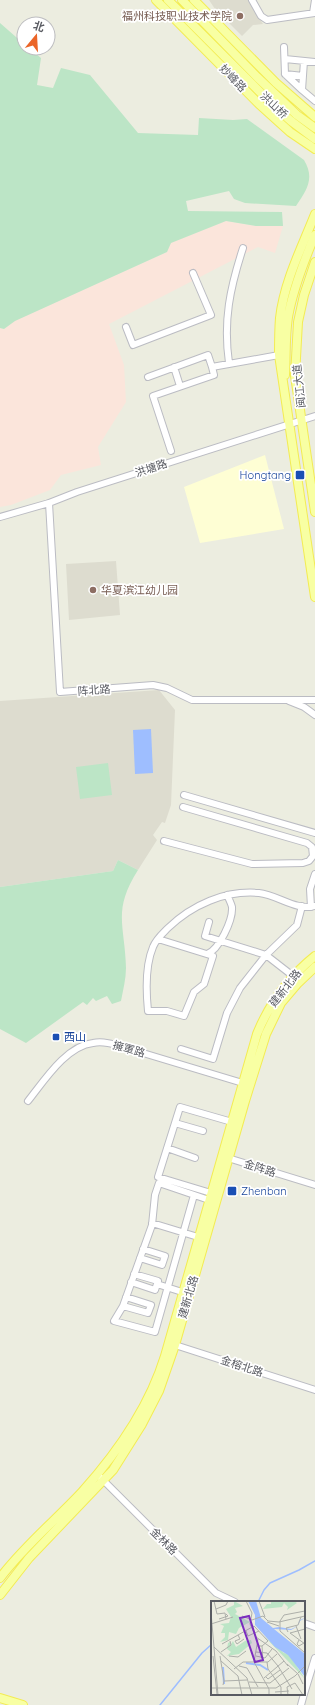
<svg xmlns="http://www.w3.org/2000/svg" width="315" height="1705" font-family="Quicksand,'Noto Sans SC',sans-serif">
<style>
.commercial{fill:#fefed4}
.education{fill:#dddccf}
.medical{fill:#fbe5db}
.green{fill:#bce5c6}
.water{fill:#9ebeff}
.lines{fill:none;stroke-linecap:round;stroke-linejoin:round}
.stream{stroke:#9ebeff;stroke-width:1.5}
.minor-casing{stroke:#bbbcc3;stroke-width:8}
.major-casing{stroke:#f3ec53;stroke-width:10}
.minor{stroke:#fff;stroke-width:6}
.major{stroke:#f8ffa3;stroke-width:8}
.education-dot{fill:#8d6e63;stroke:#fff;stroke-width:1.5}
.transit-dot{fill:#1a4fb4;stroke:#fff;stroke-width:1.5}
.labels{text-anchor:middle;stroke-width:3.5;stroke-linejoin:round;paint-order:stroke}
.education-label{font-size:11px;fill:#785e54;stroke:#fff;text-anchor:end}
.street-label{font-size:11px;fill:#595b62;stroke:#fff}
.transit-label{font-size:11px;fill:#164399;stroke:#fff;text-anchor:start}
.inset-river{fill:none;stroke:#9ebeff;stroke-width:2}
.inset-road{fill:none;stroke:#adafaa;stroke-width:1}
.view{fill:#7b2cbf;fill-opacity:0.15;stroke:#7b2cbf;stroke-width:2}
.inset-edge{fill:none;stroke:#595b62;stroke-width:2}
</style>
<rect width="100%" height="100%" fill="#ecede0"/>
<path class="commercial" d="M265,455l19,74 -84,14 -16,-56z"/>
<path class="education" d="M209,0h39l15,24 -10,1 -11,11 -27,-27z
M116,561l4,54 -51,5 -3,-56z
M159,690l16,20 -4,95 -6,18 -3,-1 -9,13 4,5 -19,30 -20,-10 -5,11 -113,16v-186z"/>
<path class="medical" d="M226,221l30,5h27l-8,27 -17,-6 -149,77 15,41 2,37 -28,45 3,18 -40,10 -11,15 -39,15 -11,2v-179l4,1 10,-8 153,-69 3,-9z"/>
<path class="green" d="M0,23l24,21v4h5l12,10 -4,27 16,3 8,-20 29,7 48,58 60,2 1,-17 34,2 14,-1 57,41c11,18 3,30 -8,46l-51,-3 -11,-4 -5,-8 -43,10 2,10 94,1 1,14h-27l-30,-5 -55,22 -4,9 -152,69 -11,8 -4,-1z
M108,763l4,32 -32,4 -4,-32z
M118,860l20,10c-26,41 -13,55 -12,98 0,11 -3,22 -5,33l-9,3 -5,-8 -11,5 -3,-3 -6,7 -4,-3 -57,41 -26,-14v-142l113,-16z"/>
<path class="water" d="M151,729l2,44 -18,1 -2,-44z"/>
<g class="lines">
<path class="stream" d="M258,1602l6,-12 6,-7 29,-13 16,-9
M160,1705l42,-52 10,-9"/>
<defs>
<path id="minor" d="M252,0l9,16 6,4 48,-7
M313,13l2,-13
M284,47l1,27 18,2
M285,59l30,3
M304,61l-2,29 13,11
M285,74l17,16
M126,327l7,18 78,-30 -18,-42
M229,363c-6,-42 1,-75 14,-115
M174,367l6,19
M148,377l60,-22 4,12
M171,451l-18,-55 61,-21 -2,-8 67,-12
M49,503l11,189 93,-7 14,3 25,12h123
M0,517l49,-14 28,-11 238,-76
M289,701l15,6 11,8
M184,795l131,38
M164,841l88,23 51,-1 6,-2 4,-5 -1,-9 -5,-4 -124,-36
M311,907l-1,-18 5,-15
M209,922l-4,14 61,19 27,21
M158,939l55,17 -9,28 -10,8 -10,24 -17,-5h-19c-2,-20 -3,-45 5,-64 3,-8 9,-13 15,-19 24,-23 57,-38 91,-35 19,2 37,18 56,13
M207,954c12,-4 26,-34 25,-47 -1,-4 -3,-8 -5,-12
M181,1049l32,10 14,-46 13,-25 26,-33 31,-30 5,-19
M28,1101c16,-20 38,-55 65,-58 10,-2 20,1 30,4l123,37
M175,1123l28,8
M167,1148l28,10
M228,1158l87,27
M211,1193l-53,-16 22,-70 52,15
M194,1195l-39,137 -41,-11 9,-15 29,-81 3,-30 4,-12 50,17
M152,1223l46,14
M140,1258l22,7 3,-9 -22,-7
M131,1282l24,8 3,-9 -24,-7
M157,1284l25,8
M123,1306l25,7 3,-8 -25,-8
M172,1344l143,46
M97,1474l119,119 19,9
M304,1623l11,4
M304,1694l11,-36
M301,1705l3,-11"/>
<path id="major" d="M156,0l103,104 31,28 25,17
M168,0l104,104 19,17 24,18
M182,0l75,77 40,38 18,13
M194,0l82,83 39,34
M315,214c-13,33 -31,68 -35,104 -1,12 -1,25 -1,37l36,242
M315,262l-11,33 -6,27 -3,54 20,136
M285,375c1,-19 0,-38 3,-58 5,-28 16,-56 27,-82
M0,1578c24,-32 55,-57 82,-86 36,-40 67,-84 83,-136l92,-322c13,-32 32,-57 58,-78
M0,1595l29,-37 84,-88 29,-46 17,-33 16,-46 70,-244 21,-67 15,-31 17,-20 17,-16
M0,1698l23,7"/>
</defs>
<use href="#minor" class="minor-casing"/>
<use href="#major" class="major-casing"/>
<use href="#minor" class="minor"/>
<use href="#major" class="major"/>
</g>
<g class="education-dot">
<circle cx="240" cy="16" r="4"/>
<circle cx="93" cy="590" r="4"/>
</g>
<g class="transit-dot">
<rect x="295" y="470" width="10" height="10" rx="2"/>
<rect x="52" y="1033" width="8" height="8" rx="2"/>
<rect x="227" y="1186" width="10" height="10" rx="2"/>
</g>
<g class="labels">
<g class="education-label">
<text x="232" y="20">福州科技职业技术学院</text>
<text x="101" y="594" text-anchor="start">华夏滨江幼儿园</text>
</g>
<g class="street-label">
<text transform="translate(233 78) rotate(46)" y="4">妙峰路</text>
<text transform="translate(274 105) rotate(43)" y="4">洪山桥</text>
<text transform="translate(299 386) rotate(-96)" y="4">闽江大道</text>
<text transform="translate(151 468) rotate(-18)" y="4">洪塘路</text>
<text transform="translate(94 690) rotate(-4)" y="4">阵北路</text>
<text transform="translate(285 988) rotate(-52)" y="4">建新北路</text>
<text transform="translate(129 1049) rotate(16)" y="4">擁軍路</text>
<text transform="translate(260 1168) rotate(18)" y="4">金阵路</text>
<text transform="translate(188 1297) rotate(-74)" y="4">建新北路</text>
<text transform="translate(242 1366) rotate(18)" y="4">金榕北路</text>
<text transform="translate(164 1541) rotate(45)" y="4">金林路</text>
</g>
<g class="transit-label">
<text x="291" y="479" text-anchor="end">Hongtang</text>
<text x="64" y="1041">西山</text>
<text x="241" y="1195">Zhenban</text>
</g>
</g>
<g transform="translate(211 1601)">
<rect width="94" height="94" fill="#ecede0"/>
<path d="M23,0l9,5 -8,2 2,4 -2,2 15,8 -11,6 -3,6 -7,-2 -1,8 -8,2 5,-5v-4h-4l3,-7 -4,-2 9,-1 2,-6 -5,-8 8,-4zM60,0h23l3,2 -10,7 1,-3 -4,-4 -2,4 -19,2 4,-5h4zM53,35l20,17 5,1 16,25zM40,39l1,3 -13,11 -12,2 4,-4 -4,-3 1,-6 2,-1v4l3,-5 3,6 9,-6z" fill="#bce5c6"/>
<path d="M37,0h8l5,17 12,10 6,-1 12,2 7,-3 1,-5 3,-2 3,-1 -5,3 -2,5 -7,4 -17,-1 31,25v23l-17,-22 -13,-8 -20,-22v-10z" fill="#9ebeff"/>
<path class="inset-river" d="M35,62l14,2 8,5M12,66l1,17"/>
<path class="inset-road" d="M3,0l3,13 8,-1 1,6M35,0l6,12 -2,11 6,13 20,14 12,15M48,0l6,16M5,8l10,-4 2,-4M0,11l7,83M31,15l10,4 11,-4 5,5 11,1 26,-6M8,18l9,-3 -2,-2M69,20l4,-6 21,-4M69,20v10l25,22M56,21l12,4M0,23l22,-7M43,25l14,15 -6,5h-5M85,25l5,13M35,30l2,5 11,-5M77,31l-2,-4 12,-3 3,-8M79,32l15,11M79,32l15,-4M27,34l2,4 -5,2 2,3 7,-5M47,38l-4,23 15,27v6M88,39l-2,4 2,2 5,-3M11,43l32,-18M51,45l1,16M3,46l33,31 5,17M10,51l10,-7 -1,-4M45,51l11,1 11,13M2,55l4,38M9,55l4,25M18,55l9,1 8,-6M45,55l9,2 7,-9M10,60l17,15 4,19M56,61l1,7 13,18v8M57,61l9,-8M76,63l11,10 5,10M28,65l8,2 11,19M67,65l14,23M23,68l9,-7h25M55,76l2,2 12,-9M53,77l20,-17M38,81l21,1 19,-15M12,84l1,-4 23,-1M0,87h65l19,-12 10,-10M64,91l14,-1M77,94l-1,-8 8,-4 8,12"/>
<path class="view" d="M38,15l14,44 -8,2 -15,-44z"/>
<rect width="94" height="94" class="inset-edge"/>
</g>
<g transform="translate(36 36) rotate(18)"><circle r="19" fill="#ffffff" stroke="#bdbdc0"/>
<path d="M0-3L7 15L0 10L-7 15Z" fill="#eb6528"/>
<text y="-6" font-size="11" font-weight="bold" text-anchor="middle" fill="#595b62">北</text>
</g>
</svg>
